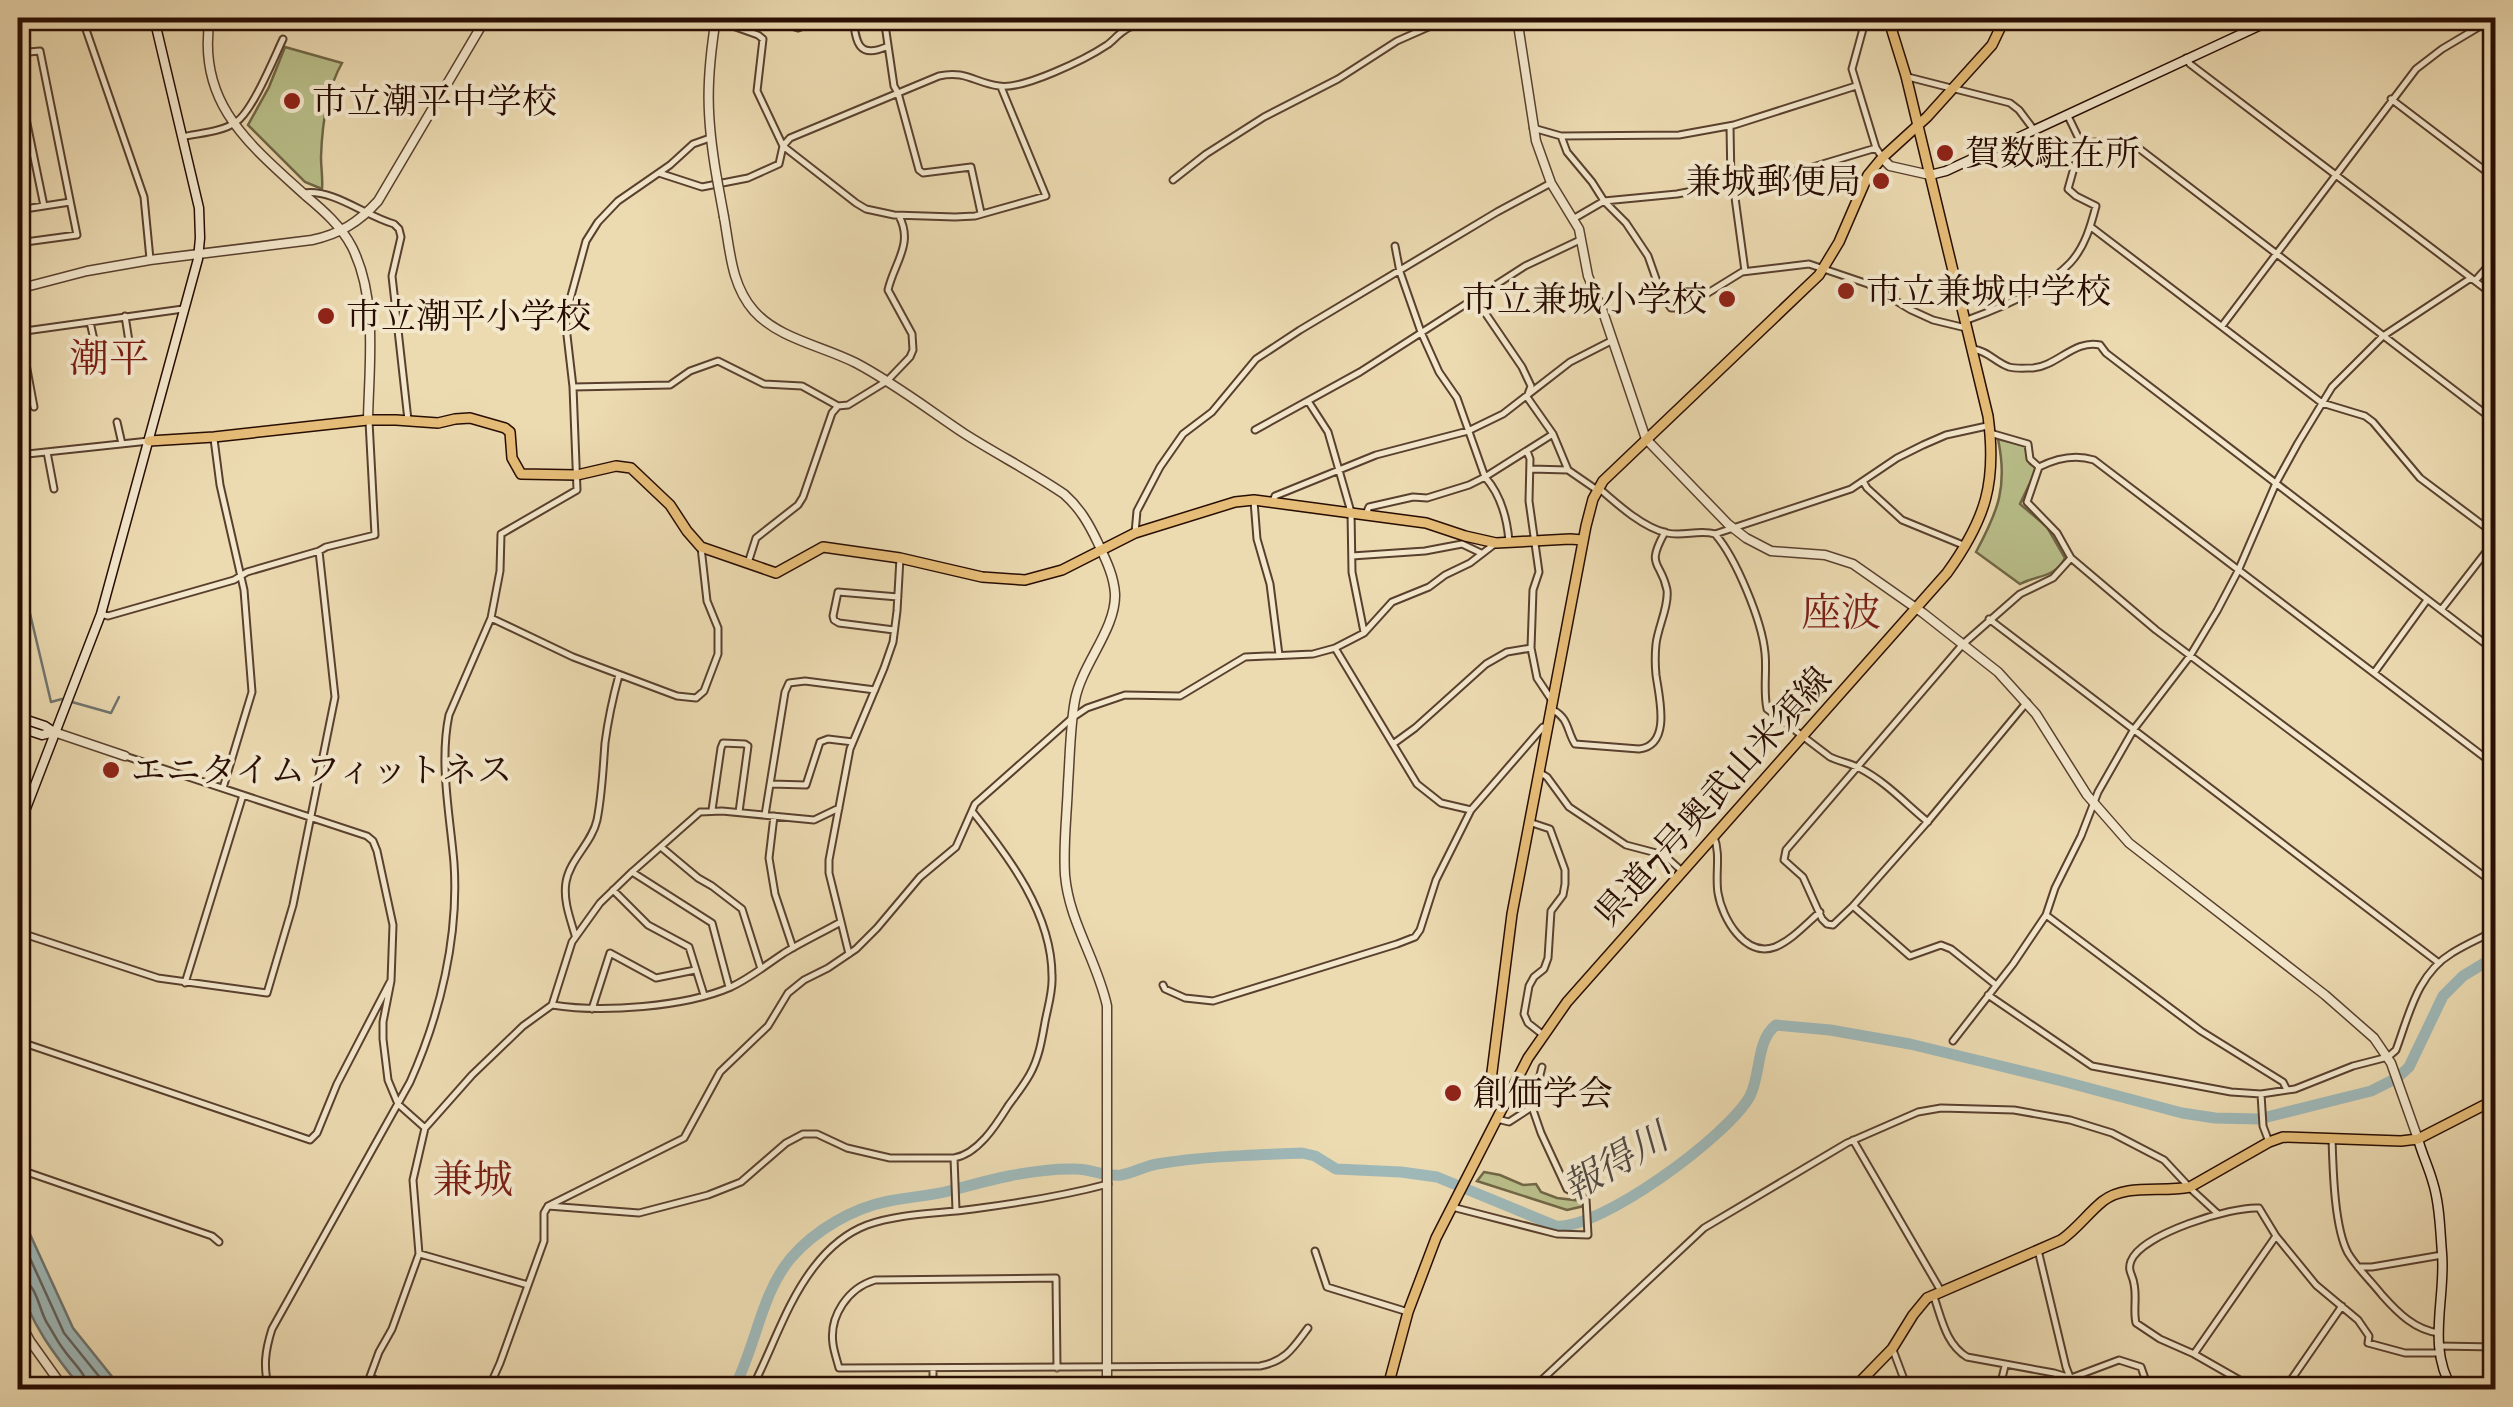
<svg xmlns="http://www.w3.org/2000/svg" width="2513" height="1407" font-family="'IM FELL DW Pica','Noto Serif JP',serif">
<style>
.green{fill:#b9bf8a;stroke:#706646;stroke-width:2.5}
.water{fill:#9eb8b8;stroke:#6f7470;stroke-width:2.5}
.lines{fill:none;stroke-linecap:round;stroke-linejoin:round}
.shore{stroke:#63625e;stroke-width:2.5}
.stream{stroke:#6f7470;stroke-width:2.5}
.river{stroke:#9eb8b8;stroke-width:11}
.minor-casing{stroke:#59402e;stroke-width:9}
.tertiary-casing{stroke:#59402e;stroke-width:11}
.secondary-casing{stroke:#280d03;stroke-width:11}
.primary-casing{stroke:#280d03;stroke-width:12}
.minor{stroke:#f3e7cc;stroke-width:5}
.tertiary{stroke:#f3e7cc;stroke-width:8}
.secondary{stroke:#f3e7cc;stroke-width:8}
.primary{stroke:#e6bd78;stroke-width:9}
.tertiary-bridge-casing{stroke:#59402e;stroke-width:11;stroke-linecap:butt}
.tertiary-bridge{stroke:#f3e7cc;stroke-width:8}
.poi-dot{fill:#8f2418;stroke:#f3e7cc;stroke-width:4}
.labels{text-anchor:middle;stroke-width:8;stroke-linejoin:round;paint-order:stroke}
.poi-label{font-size:35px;fill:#280d03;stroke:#f3e7cc;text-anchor:start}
.street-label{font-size:35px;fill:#280d03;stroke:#f3e7cc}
.water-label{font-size:38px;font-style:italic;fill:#514942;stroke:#f3e7cc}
.quarter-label{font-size:40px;fill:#7a1f14;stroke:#f3e7cc}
</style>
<rect width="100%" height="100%" fill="#ecdab1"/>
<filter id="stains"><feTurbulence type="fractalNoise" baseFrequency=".002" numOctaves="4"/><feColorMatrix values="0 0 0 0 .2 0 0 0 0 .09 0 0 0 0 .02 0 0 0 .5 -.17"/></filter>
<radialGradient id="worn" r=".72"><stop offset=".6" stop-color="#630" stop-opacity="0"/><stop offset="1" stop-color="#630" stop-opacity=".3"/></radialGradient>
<path class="green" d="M285,47l57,16c-16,28 -20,62 -21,94 0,11 2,22 1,32l-17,-7 -57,-57 21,-38z
M1998,439l28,7 4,18 7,4 -17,36 27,23 18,31c-10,20 -28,17 -45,26l-44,-32c22,-41 32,-65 22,-113z
M1484,1172l16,3 23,10 13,-1 5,8 16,6 25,3 2,5 -17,4 -90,-29z"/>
<path class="water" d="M18,1216l10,14 45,98 49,61h-40c-26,-32 -54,-68 -64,-110 -4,-19 -1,-43 0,-63z"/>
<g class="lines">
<path class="shore" d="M18,1232l46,101 46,57
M18,1279c19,2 20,29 29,44 6,9 10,18 17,27 8,12 23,24 25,40"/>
<path class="stream" d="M18,563l33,139 11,-3
M72,702l39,11 8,-16"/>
<path class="river" d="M733,1390c23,-42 27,-95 58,-132 24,-28 62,-50 98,-57 19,-4 40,-5 60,-10 40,-11 84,-23 127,-22 15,0 29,8 45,6 12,-2 24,-9 36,-11 47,-8 97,-9 145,-11l13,3 21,13 65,3 36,5 119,49c44,4 172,-90 194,-130 11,-21 6,-56 26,-71l54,5 80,14 152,37 120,32 33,5 44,1 112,-28 26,-13 12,-11 34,-71 20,-20 33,-20"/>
<defs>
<path id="minor" d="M82,18l62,179 6,62
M764,18l34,10 26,-10
M853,18c3,24 5,42 35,28
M884,18l10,68 4,7 21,77 4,3 48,-6 10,46
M1866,18l-14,51 24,79 6,9
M716,20l42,15 5,4 -6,52 26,55 73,57 10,6 28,6 61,2 20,-1 71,-20 -45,-109
M18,53l22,-2 37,184 -59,8
M2186,58l4,6 306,233
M1908,77l102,26 9,7 15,20
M18,80l26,126 -26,4
M2391,99l105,80
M1730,126l1,57
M1533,128l28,8 118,-1 55,-10 122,-39
M1561,136l6,16 25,30 12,19 22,22 22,33 13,37 10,15h9l15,-7 47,-29 67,-8 59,20 43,26 22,10 33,8
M182,137c17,-4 40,-5 54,-15 16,-10 38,-64 47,-83
M2081,143l47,-3 368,282
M659,173l43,14 46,-9 31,-14 4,-18 7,-8 149,-62c27,-6 36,7 60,10 24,4 87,-27 108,-41 6,-4 11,-11 18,-15 8,-6 19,-6 27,-12
M1173,180l33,-26 58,-37 74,-38 59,-38 52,-23
M1733,183l12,88
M304,193c30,-4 61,23 90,31l5,5 2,8 -9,39 16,144
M44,206l26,-4
M1573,219l31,-18 73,-7 129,-25 70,-21
M2091,227l231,176 43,13 8,6 47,56 76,57
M1395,246l5,26 21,60 18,40 18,26 28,79c16,18 22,41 24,64
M2475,281l21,-24
M1475,298l47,69 9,19 -4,11 26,37 15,36
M125,316l6,38
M1967,320c34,-12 78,-31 103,-57 15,-16 21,-38 26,-57l-20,-10 -8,-7 13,-46 -14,-29
M18,321l16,86
M90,322l9,40
M2222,326l194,-257 26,-20 52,-31
M18,332l165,-23
M1973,349c15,2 22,13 36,18 7,2 16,1 24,1 24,-2 42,-29 67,-23l6,8 390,299
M573,387l97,-2 20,-14 28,-10 46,23 38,2 36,20 10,-1 39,-24 23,-24 3,-7 -1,-16 -24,-44c6,-27 26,-46 11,-74
M1308,401l20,31 23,80 1,60 12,60
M117,422l5,22
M1255,430l105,-58 165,-106 55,-26
M1990,433l38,11 2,15 9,8c18,-9 36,-13 55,-7l402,306
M214,439l6,46 24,105 8,102 -29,96
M1527,451l3,8 -1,42 10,71 -6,18 -2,58 6,30 14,21
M47,452l7,37
M18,455l131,-14
M2039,467l-12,35 30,31 14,25
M1531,469l37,1 29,20
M1863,481l4,7 35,32 61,25
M1601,490c17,15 43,38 66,43 16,4 32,-4 48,1l136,-45 46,-31 26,-13 23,-10 41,-9
M1254,501l3,38 13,45 9,71
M1273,501l2,-5 101,-41 92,-24 35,-17 67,-52 43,-22
M1366,514l3,-7 44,-10 14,1 42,-13 16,-8 68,-43
M1135,533l2,-22 23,-44 23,-33 29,-22 44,-53 44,-29 197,-118 54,-29
M1715,534c21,24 47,87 50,119 2,18 -2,38 2,56l63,48c10,5 21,6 31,12 25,13 45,35 67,53
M1352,556l73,-5 37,-7 19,9
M748,563l8,-25 42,-33 5,-8 29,-84 6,-7
M2441,610l55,-71
M101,614l7,2 126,-36 13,-8 72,-21 7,-4 49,-12 -6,-114
M491,618l82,39 104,39 19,2 8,-7 14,-37v-26l-11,-27 -6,-54
M1989,619l450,344
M894,630l-55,-7 -5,-3 -1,-4 5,-24 60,5
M1335,648l82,136 24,19 30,7
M2374,673l53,-73
M2027,702l-98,118 -76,86 -20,19 -6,-1 -5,-5 -19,-42 -19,-17 2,-10 177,-206 57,-50 33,-16 18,-20 85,72 340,255
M1553,710c16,8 14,22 22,34l64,5c33,-4 20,-52 17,-74 -1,-10 -1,-21 0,-31 2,-17 13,-38 11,-54 -6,-30 -22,-22 -2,-58
M1393,744l22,-16 71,-64 21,-12 24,-4
M125,756l242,80 6,5 4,10 16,74 -2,56 -8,41v17l5,41 10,24 27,24
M1539,772l8,5 22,30 57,38 38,10 19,17
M771,784l35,1 14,-43 8,-3 25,3
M712,810l9,-62 2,-5 22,1 3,2 -9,66
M765,815l20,-123 4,-9 16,-2 70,9
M774,816l-5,42 6,36 18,54
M1532,823l18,6 15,41v14l-2,11 -12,16 -3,47 -4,11 -10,8 -5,9 -5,28 4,9 14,11
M1714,837c7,18 1,37 4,56 4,25 27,65 57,54 17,-7 32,-24 45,-35
M661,847l37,31 14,8 30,23 19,60
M632,872l80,51 17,64
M613,890l35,35 41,22 15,48
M1853,906l57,50 31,-11 10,4 45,36
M2046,915l155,116 82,51 4,8
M18,932l140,46 109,15 26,-88 42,-208 -16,-146
M575,935c-5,-17 -12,-35 -9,-53 4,-23 26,-39 31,-62 5,-25 6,-51 8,-77 3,-23 8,-46 14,-68
M849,954l-20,-81v-13l21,-111 34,-81 9,-26 4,-31 3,-53
M185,983l58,-188
M1163,985l2,4 20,9 28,3 184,-57 18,-7 5,-7 16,-50 35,-70 72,-83 5,1
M1988,995l104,71 139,26 30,2 34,-5 58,-23 35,-9 8,-7c13,-35 21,-76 56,-97 14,-9 29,-15 44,-23
M552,1005c50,8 133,2 179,-18 19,-9 35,-22 53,-34 18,-11 37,-20 55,-30
M592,1009l18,-56 46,25 39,-8
M18,1041l292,99 7,-7 20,-49 53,-102
M1953,1041l60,-77 33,-49 9,-27 26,-52 17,-44 36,-63 56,-73 27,-45 21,-40 38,-88 22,-40 34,-56 51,-51 88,-58
M2261,1094l2,32 6,16
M1497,1119l12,3 23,-15 10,-40
M18,1121l3,-10
M2332,1138c1,30 2,89 16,115 9,15 23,28 34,42 16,18 33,35 57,38
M1853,1140l88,151
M954,1158l2,52
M18,1169l194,67 7,6
M548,1206l91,7 69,-18 33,-13 45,-39 17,-9h14l30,14 43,10h64c24,-4 42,-33 54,-52 8,-11 16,-21 22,-32 9,-16 12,-35 15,-52 3,-16 8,-31 7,-46 0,-62 -43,-119 -80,-165
M1452,1207l105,27 31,1 -2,-36 -19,-10 -26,-56 -9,-26
M2038,1250l28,117 9,23
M1315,1251l12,36 81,25
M420,1254l108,31
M2358,1267h14l70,-12
M1934,1297c8,23 12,47 33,60l87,16 17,5 48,-18 22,7 8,23
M2439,1346l57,1
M1893,1350l15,40
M2194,1354l82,-118
M933,1368v22
M1057,1368l-1,-90 -181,2c-27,8 -46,36 -42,64 1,8 4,16 6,24l421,-2c26,-5 33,-18 48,-38
M370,1377l25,13
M269,1390c-6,-23 -4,-39 3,-61l138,-247c30,-67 49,-145 44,-219 -4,-48 -15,-100 -5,-148l42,-97 9,-47 1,-37 76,-44 -4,-103 -8,-69 21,-77 12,-19 20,-21 52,-36 23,-21 17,-6
M365,1390l14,-38 13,-23 27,-75 -6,-74 12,-52 47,-53 51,-49 29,-21 20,-63 28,-39 32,-31 68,-60 22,-1 92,9 25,-12
M488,1390l12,-27 44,-122v-28l4,-7 136,-68 36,-66 48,-46 20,-33 16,-13 24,-12 28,-19 21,-21 43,-51 36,-30 19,-43 97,-86 15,-10 38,-13 55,1 65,-39 68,-3 22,-6 29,-15 28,-31 37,-15 16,-12 25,-12 26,-20
M751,1390c21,-40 35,-87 63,-123 13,-17 32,-34 53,-42 34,-12 71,-11 106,-16 46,-6 90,-13 135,-25
M1531,1390l173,-162 143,-85 71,-31 23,-4 73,2 56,10 42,13 52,27 28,30 25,23
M1999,1390l6,-24
M2257,1390l-63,-36 -34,-15 -24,-16c-3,-12 1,-26 -2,-39 -1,-9 -7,-13 -3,-23 10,-27 101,-55 128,-53l17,28 40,49 42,35 11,16 -1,7 37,10h34
M2284,1390l58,-84"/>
<path id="tertiary" d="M210,18c-14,85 39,126 96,178 18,15 35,30 46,51 26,52 17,117 16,173
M716,18c-10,62 -10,98 1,161
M1517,18l19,123 15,42 28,46 9,47 15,36 43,127 82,85 18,14 25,13 54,4 28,9 70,49 75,59 38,42 51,81 42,48 196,152 49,43 17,25 27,76
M1882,158l8,8 40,9
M724,217c6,33 7,68 30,94 25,28 69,35 102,52 38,20 73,47 109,71 33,21 67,38 99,60 16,14 25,30 34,49 8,17 16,33 17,51 1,35 -33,70 -40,106 -5,27 -5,56 -7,84 -1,30 -5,61 -3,91 4,47 32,85 42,131v384
M18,289l69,-18 63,-11 162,-20c28,-6 47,-18 66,-39l108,-183
M18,651v27
M54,732l71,24
M18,1318l12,23 35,49"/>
<path id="secondary" d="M1930,175l16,-4 330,-153
M18,717l27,9 9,6
M18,727l24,8 12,-3
M18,829l83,-215 97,-355 2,-21 -1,-30 -45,-190
M2418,1139c4,15 11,29 15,44 7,22 7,47 9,70 4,46 -16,94 11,137"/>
<path id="primary" d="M149,441l65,-4 154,-17h28l42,3 17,-4 15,-1 35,10 5,4 2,26 9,16 56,1 39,-9 15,2 39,37 17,26 14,16 75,26 47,-26 77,11 82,19 43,3 37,-10 73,-37 100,-31 19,-2 172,23 39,13 31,7 74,-4 13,1
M1506,1101l-10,-7 -5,-14 21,-166 74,-388 7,-27 10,-18 216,-206 20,-33 29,-67 14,-17 45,-41 65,-72 13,-27
M1387,1390l21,-78 28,-74 92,-180 39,-56 380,-429c39,-54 50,-91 41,-157l-82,-340 -18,-58
M1852,1390l40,-41 21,-34 14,-17 134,-58c16,-11 27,-27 42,-39 24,-18 58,-8 87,-14l79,-45 14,-5 118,4 17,-2 78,-40"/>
</defs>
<use href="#minor" class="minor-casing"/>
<use href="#tertiary" class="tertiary-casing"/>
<use href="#secondary" class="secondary-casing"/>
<use href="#primary" class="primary-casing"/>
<use href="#minor" class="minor"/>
<use href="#tertiary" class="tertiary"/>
<use href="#secondary" class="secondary"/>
<use href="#primary" class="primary"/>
<defs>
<path id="tertiary-bridge" d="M717,179l7,38"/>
</defs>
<use href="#tertiary-bridge" class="tertiary-bridge-casing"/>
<use href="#tertiary-bridge" class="tertiary-bridge"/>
</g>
<g class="poi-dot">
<circle cx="292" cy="101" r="10"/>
<circle cx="1945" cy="153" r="10"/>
<circle cx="1881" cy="181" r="10"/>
<circle cx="1846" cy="291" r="10"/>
<circle cx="1727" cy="299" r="10"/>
<circle cx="326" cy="316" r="10"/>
<circle cx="111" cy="770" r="10"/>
<circle cx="1453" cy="1093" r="10"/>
</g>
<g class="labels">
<g class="poi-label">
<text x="312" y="113">市立潮平中学校</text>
<text x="1965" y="165">賀数駐在所</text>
<text x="1861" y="193" text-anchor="end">兼城郵便局</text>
<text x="1866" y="303">市立兼城中学校</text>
<text x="1707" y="311" text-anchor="end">市立兼城小学校</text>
<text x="346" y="328">市立潮平小学校</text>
<text x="131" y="782">エニタイムフィットネス</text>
<text x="1473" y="1105">創価学会</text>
</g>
<g class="street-label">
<text transform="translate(1713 796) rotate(-48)" y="12">県道7号奥武山米須線</text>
</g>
<g class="water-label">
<text transform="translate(1615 1162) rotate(-30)" y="13">報得川</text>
</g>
<g class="quarter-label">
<text x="109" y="372">潮平</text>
<text x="1841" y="626">座波</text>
<text x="473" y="1193">兼城</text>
</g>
</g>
<rect width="2513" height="1407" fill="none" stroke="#ecdab1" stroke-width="60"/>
<rect x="20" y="20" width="2473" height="1367" fill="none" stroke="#280d03" stroke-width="5"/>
<rect x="30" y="30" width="2453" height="1347" fill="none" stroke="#280d03" stroke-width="2.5"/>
<rect width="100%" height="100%" filter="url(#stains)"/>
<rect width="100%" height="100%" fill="url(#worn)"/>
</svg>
